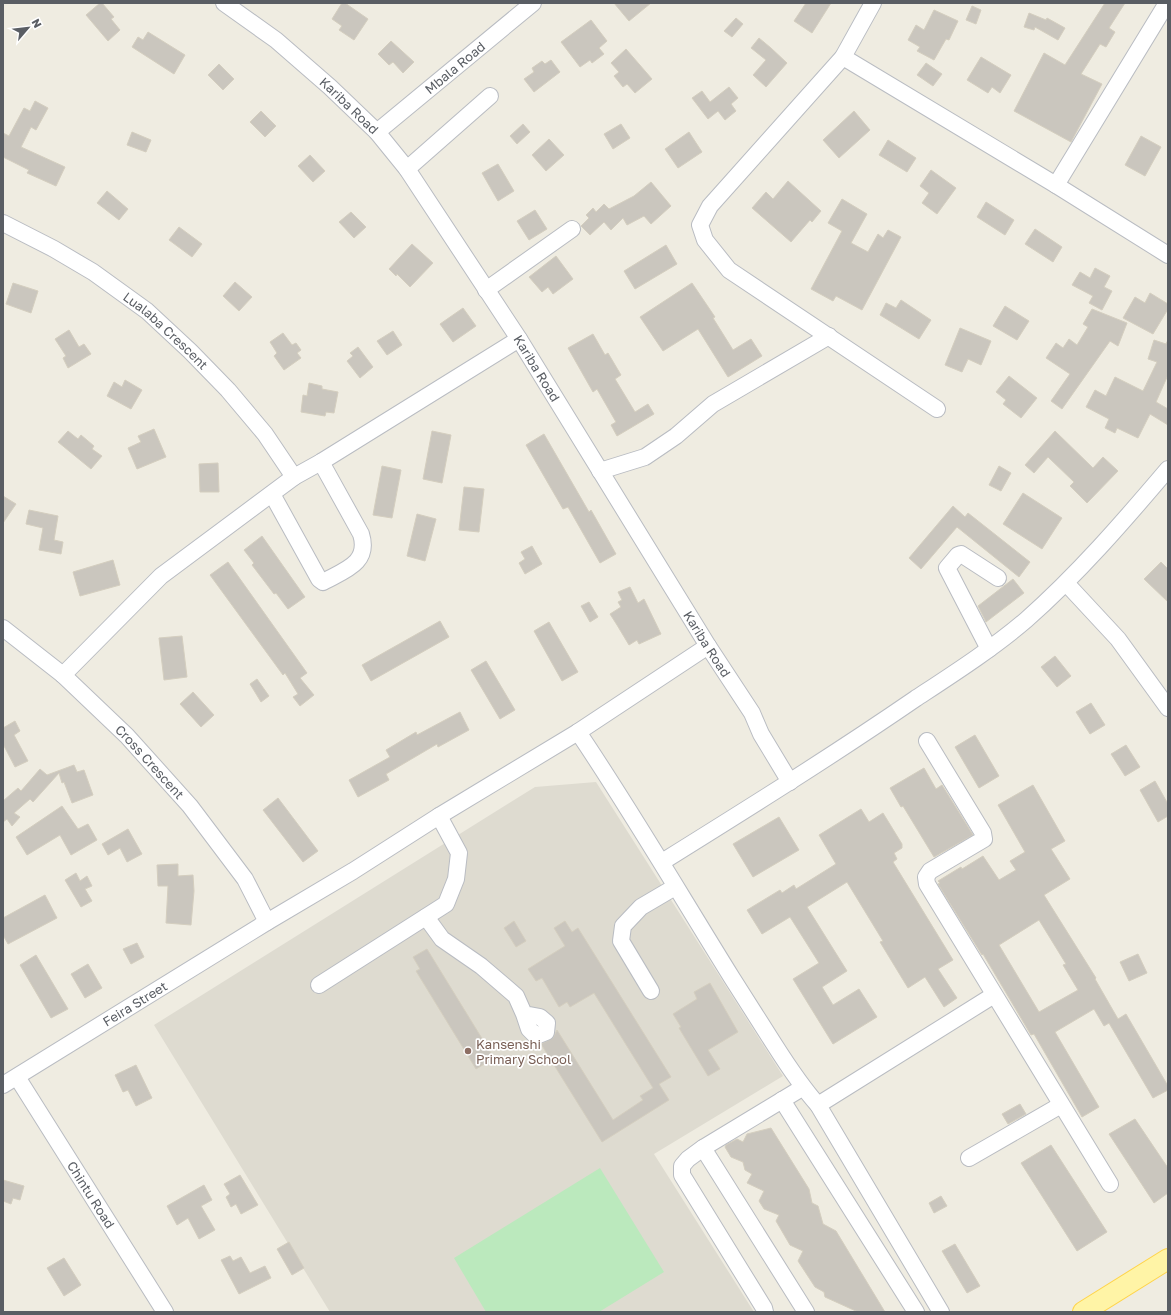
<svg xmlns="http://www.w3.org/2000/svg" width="1171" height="1315" font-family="'Golos Text',sans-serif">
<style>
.education{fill:#dedbd0}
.green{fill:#bbe9bd}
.building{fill:#cac6be;stroke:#d4cebf;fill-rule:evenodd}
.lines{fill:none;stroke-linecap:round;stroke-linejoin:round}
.minor-casing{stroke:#b9bcc2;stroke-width:18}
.major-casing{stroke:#ffd44a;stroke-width:22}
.minor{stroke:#fff;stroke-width:16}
.major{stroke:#fff4a6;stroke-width:20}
.education-dot{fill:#8d6e63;stroke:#fff;stroke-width:1.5}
.labels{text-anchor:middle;stroke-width:3.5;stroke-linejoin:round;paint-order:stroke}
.street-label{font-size:13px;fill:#5a5e64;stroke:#fff}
.education-label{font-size:13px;fill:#785e54;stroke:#fff;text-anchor:start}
</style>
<rect width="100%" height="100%" fill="#efece1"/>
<path class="education" d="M596,782l187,294 -129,78 100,158h-424l-176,-287 381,-238z"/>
<path class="green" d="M600,1168l64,104 -65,40h-113l-32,-54z"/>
<path class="building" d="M100,3h2l12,14 -3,2 9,11 -12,11 -22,-26z
M342,3h3l23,16 -14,21 -15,-10 3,-4 -10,-7z
M614,3h37l-22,18z
M806,3h25l-19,30 -18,-12z
M1105,3h20l-16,25 6,4 -9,15 -6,-3 -19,30 21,10 -31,58 -57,-31 30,-58 21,12z
M972,6l9,4 -5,14 -10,-4z
M934,10l24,11 -9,19 -3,-1 -12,21 -17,-9 3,-4 -12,-7 8,-15 8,5z
M1029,13l17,7 1,-2 18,10 -7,12 -23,-13 -1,3 -10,-3z
M736,18l7,6 -11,13 -8,-6z
M591,20l16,21 -8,7 5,6 -12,9 -2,-3 -10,7 -19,-25z
M148,32l37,23 -11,19 -42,-27 6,-10 5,3z
M759,38l12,10 16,15 -21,24 -13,-12 13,-15 -15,-12z
M391,41l23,21 -11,11 -10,-11 -4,3 -11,-11z
M626,49l26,30 -17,14 -8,-9 -4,3 -9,-11 5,-4 -8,-9z
M981,57l30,18 -11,18 -8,-6 -4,6 -21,-13z
M551,60l9,12 -26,20 -10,-13 10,-7 -2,-4 10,-7 3,3z
M926,63l16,11 -9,12 -16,-11z
M219,64l15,15 -11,11 -15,-15z
M729,87l9,11 -7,6 5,7 -11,9 -7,-9 -10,8 -16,-21 10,-7 8,11z
M35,101l13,7 -12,22 -5,-3 -10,20 44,20 -9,19 -29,-13 2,-3 -26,-13v-24l6,3 15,-28 6,3z
M261,111l15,15 -11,11 -15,-15z
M854,111l16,19 -31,28 -16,-18z
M523,124l7,8 -13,12 -7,-8z
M621,124l9,14 -17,11 -9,-15z
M132,132l19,8 -5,12 -19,-7z
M689,132l13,20 -24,16 -13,-19z
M1141,136l20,11 -16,29 -20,-11z
M549,139l15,16 -18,16 -14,-16z
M888,140l28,18 -9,14 -28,-17z
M310,155l15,16 -12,11 -15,-16z
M498,164l16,27 -16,10 -16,-28z
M931,170l25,18 -19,26 -15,-11 7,-10 -9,-7z
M788,181l33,30 -9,11 -2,-2 -19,22 -39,-34 14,-16 7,7z
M651,182l20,24 -20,18 -7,-8 -17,9 -4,-7 -12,12 -7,-8 -14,13 -9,-9 8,-8 -3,-3 7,-7 3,4 8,-8 5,5 25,-13z
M107,191l21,18 -9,11 -22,-17z
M842,199l25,15 -16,29 17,9 10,-18 5,4 5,-8 13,7 -39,73 -26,-14 -3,5 -22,-12 31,-58 -14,-8z
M986,202l28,18 -9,15 -28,-18z
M535,210l12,19 -18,11 -12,-19z
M351,212l15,15 -12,11 -15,-16z
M179,227l23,17 -10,13 -23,-17z
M1035,229l27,18 -9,15 -28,-18z
M412,244l21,19 -23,24 -13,-13 -1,2 -7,-7z
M666,245l11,19 -42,25 -11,-18z
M556,256l17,23 -20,15 -5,-7 -6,5 -13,-15z
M1095,268l15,8 -6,11 8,4 -10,19 -13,-7 4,-7 -21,-11 8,-13 10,6z
M235,282l17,15 -13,14 -16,-15z
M13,283l25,8 -7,22 -25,-9z
M692,283l23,34 -2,1 20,32 18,-11 11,17 -34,21 -30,-48 -35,22 -23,-34z
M1150,293l18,11v5l-15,25 -30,-16 12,-21 10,6z
M901,300l30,20 -12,19 -39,-24 6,-12 10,5z
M1005,306l24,15 -12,19 -24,-14z
M463,308l13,18 -23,16 -13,-18z
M1092,309l35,14 -9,23 -8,-5 -48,68 -11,-8 19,-27 -24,-16 10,-15 7,5 6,-9 8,6 11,-18 -5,-3z
M960,328l31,13 -10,24 -13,-6 -6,13 -17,-7z
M69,330l10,17 5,-3 7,10 -23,14 -5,-10 3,-2 -11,-17z
M393,331l9,14 -15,10 -10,-14z
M283,333l9,12 4,-2 5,7 -4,3 4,5 -17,12 -10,-14 3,-3 -7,-11z
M593,334l12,21 3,-2 13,22 -6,4 20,33 13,-8 6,10 -37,22 -6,-11 5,-3 -19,-33 -4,3 -25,-44z
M1154,340l12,4 2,-4v35l-12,27 12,7v16l-18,-11 -12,24 -21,-10 -2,5 -10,-5 4,-9 -23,-12 9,-17 11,6 9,-19 28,14 14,-29 -9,-3z
M358,347l15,20 -13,11 -13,-17 6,-5 -3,-3z
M1009,376l28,22 -16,20 -18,-14 3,-4 -10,-8z
M125,380l17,10 -11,19 -24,-13 7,-14 8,5z
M309,383l13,3v3l16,3 -4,21 -8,-1 -1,4 -24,-4 2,-17 4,1z
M154,429l12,28 -29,12 -9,-21 13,-6 -3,-6z
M68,431l10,8 3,-4 13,11 -2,3 10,7 -11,13 -33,-27z
M432,431l19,4 -9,48 -19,-4z
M1055,431l38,37 10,-11 15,14 -31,32 -17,-17 4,-4 -26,-25 -14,16 -9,-8z
M544,434l45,78 2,-2 25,44 -16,9 -32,-56 -5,2 -37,-64z
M218,463l1,29h-19l-1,-28z
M382,466l19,4 -9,48 -19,-3z
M999,466l12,7 -10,18 -12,-6z
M464,487l20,2 -5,43 -20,-2z
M1023,493l39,25 -20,31 -39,-25z
M3,496l13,8 -13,19z
M953,506l12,11 3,-4 62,49 -11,15 -62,-50 -36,42 -12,-11z
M29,510l29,6 -4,24 9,2 -2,12 -22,-4 4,-22 -17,-4z
M417,514l19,5 -11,42 -18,-5z
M262,536l43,61 -17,12 -12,-16 -2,1 -22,-29 2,-2 -10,-13z
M532,546l10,18 -17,10 -6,-11 6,-4 -4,-7z
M113,560l7,25 -40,11 -7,-24z
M228,562l79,111 -7,5 14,17 -14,11 -7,-9 5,-3 -13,-21 -2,2 -73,-100z
M1161,562l7,7v33l-24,-23z
M1013,579l11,14 -38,29 -8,-16z
M630,587l8,16 6,-4 17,35 -22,10 -2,-4 -8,5 -12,-20 -7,-11 11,-7 -3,-5 4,-2 -4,-8z
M589,602l9,15 -8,5 -9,-16z
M440,621l9,16 -78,44 -9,-16z
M549,622l29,50 -16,9 -28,-50z
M182,636l5,41 -23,3 -5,-42z
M1055,656l16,20 -14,11 -16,-20z
M486,661l29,49 -15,9 -29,-49z
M257,679l12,17 -8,6 -11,-18z
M193,692l21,23 -13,12 -21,-23z
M1091,703l14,22 -15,9 -14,-22z
M460,712l9,18 -31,17 -1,-3 -51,30 3,6 -31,17 -9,-17 41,-23 -4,-7 30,-18 1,3z
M15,721l5,10 -6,4 14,26 -13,6 -12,-23v-16z
M975,735l24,41 -20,12 -24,-41z
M1126,745l14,22 -15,9 -14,-22z
M74,765l3,7 7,-2 9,25 -21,8 -8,-21 -2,1 -3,-10 -26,29 -3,-3 -16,14 6,4 -8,9 -5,-7 -4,3v-21l15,-13 3,3 19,-22 7,6z
M924,768l12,21 6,-4 31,50 -39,22 -31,-51 -2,1 -11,-19z
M1155,781l13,23v12l-10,6 -18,-32z
M1033,785l32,56 -14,8 19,30 -26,16 52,83 -1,1 23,40 8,-5 42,72v4l-15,8 -44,-75 -5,3 -10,-17 -39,23 44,75 -17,10 -48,-83 -3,1 -48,-81 -1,1 -44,-71 2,-1 -2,-2 23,-14 1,2 21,-13 16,24 17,-10 -6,-9 15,-9 -27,-47zM1039,920l27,44 -3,1 15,25 -39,22 -40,-67z
M278,798l40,53 -15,11 -40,-52z
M62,806l16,23 10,-5 9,16 -26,15 -11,-20 -33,20 -11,-18z
M861,809l8,13 14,-9 19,31v4l-8,5 3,6 -4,3 60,98 -15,9 19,29 -13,9 -19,-30 -17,11 -28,-46 3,-1 -36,-59 -40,25 40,64 -25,16 11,18 26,-16 18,28 -44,27 -40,-65 26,-16 -29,-46 -28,17 -15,-24 33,-20 2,3 12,-8 2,4 40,-25 -17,-29z
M779,817l20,33 -46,27 -20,-33z
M128,829l14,25 -15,8 -7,-14 -12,7 -6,-11z
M178,864v12l15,-1 1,16 -3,34 -25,-2 2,-37h-10l-1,-21z
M76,873l4,8 7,-5 5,10 -7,3 7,12 -11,6 -16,-27z
M45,895l12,23 -49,26 -5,-9v-17z
M514,921l12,20 -10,6 -12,-19z
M565,921l7,11 6,-4 93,149 -12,7 10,16 -67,42 -61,-98 12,-6 4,-8 56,90 30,-20 -3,-4 13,-8 -59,-95 -24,14 -3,-5 -8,5 -17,-29 -6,3 -8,-12 37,-23 -11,-18z
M137,943l7,14 -13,7 -8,-15z
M427,949l67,109 -18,11 -60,-98 4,-2 -7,-12z
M1138,954l9,19 -18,8 -9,-19z
M36,955l32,54 -17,9 -31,-53z
M88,964l14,24 -17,10 -14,-24z
M710,983l28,49 -30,18 12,19 -12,7 -29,-48 2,-1 -8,-13 24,-15 -3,-7z
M136,1065l16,33 -16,8 -8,-16 -5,2 -8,-17z
M1020,1104l6,10 -18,10 -6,-10z
M1135,1119l33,49v25l-14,10 -45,-69z
M771,1128l38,61 3,14 6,3 5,18 13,7 49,81h-27l-33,-15 -1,-5 -9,-5 -17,-26 5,-10 -13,-6 -14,-24 3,-6 -15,-6 -5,-8 5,-10 -17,-8 5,-9 -7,-4 -2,-8 -12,-5 -6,-10 1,-2 11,-6 6,3 4,-8z
M1051,1145l56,87 -30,19 -56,-88z
M240,1175l18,30 -17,9 -5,-10 -5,3 -5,-10 4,-3 -6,-10z
M3,1180l21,6 -4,14 -7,-2 -2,6 -8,-3z
M204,1185l8,15 -11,6 14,24 -16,9 -11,-21 -11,7 -10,-19z
M941,1196l6,10 -13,7 -5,-10z
M289,1242l15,26 -12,7 -15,-26z
M955,1244l25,42 -13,7 -25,-42z
M230,1256l3,5 8,-4 9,16 15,-7 6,12 -32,16 -18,-34z
M64,1258l17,27 -17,11 -17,-28z"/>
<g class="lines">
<defs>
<g id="minor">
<path id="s1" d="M224,3l52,37 54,47 47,45 30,37 112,170 189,307 44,67 9,21 29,48"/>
<path d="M873,3l-30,54 -133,149 -10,19 5,15 24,30 208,139"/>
<path d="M843,57l213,128 112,70"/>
<path id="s2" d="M377,132l156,-129"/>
<path d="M407,169l83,-73"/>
<path d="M1056,185l111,-182"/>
<path id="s3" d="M3,223l51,26 39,23 54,39 43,40 38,39 37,44 29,43"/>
<path d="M486,290l86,-61"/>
<path d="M600,471l45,-14 31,-21 37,-32 116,-68"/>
<path d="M272,494l47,85 4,3c22,-12 47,-19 38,-48l-40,-72"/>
<path d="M1066,583l52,56 50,69"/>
<path id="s4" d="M3,628l60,47 64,61 63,70 55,73 22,43"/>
<path d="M989,649l-42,-81 11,-13 3,-1 37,24"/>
<path d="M63,675l98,-99 133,-99 27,-15 198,-123"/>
<path d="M578,732c54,80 103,164 154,246 14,22 28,44 42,66 14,22 27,42 44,61l123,207"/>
<path d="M927,741l56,92 1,6 -54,32 -4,6 1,7 183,300"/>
<path d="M662,862c85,-53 170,-106 253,-163 38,-25 77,-50 111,-79 52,-46 97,-98 142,-151"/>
<path d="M426,917l16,22 39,27 35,30 8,18 5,15 7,7 10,-4 1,-9 -7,-6 -16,-3"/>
<path d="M319,985l127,-81 10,-25 3,-26 -20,-37"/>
<path d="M651,991l-30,-50 2,-15 18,-19 34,-20"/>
<path id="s5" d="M17,1077l148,235"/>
<path id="s6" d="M3,1085l264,-163 86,-51 86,-55 139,-84 130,-86"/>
<path d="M782,1100l134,212"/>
<path d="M818,1105l176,-110"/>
<path d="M703,1148l103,164"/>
<path d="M969,1158l92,-53"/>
<path d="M765,1312l-1,-4 -82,-133v-9l6,-7 15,-11 99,-60"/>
</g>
<path id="major" d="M1083,1312l85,-53"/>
</defs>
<use href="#minor" class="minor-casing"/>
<use href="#major" class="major-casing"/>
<use href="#minor" class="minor"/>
<use href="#major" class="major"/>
</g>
<circle class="education-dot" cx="468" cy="1051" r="4"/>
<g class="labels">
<g class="street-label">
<text dy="5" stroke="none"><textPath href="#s2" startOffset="101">Mbala Road</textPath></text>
<text dy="5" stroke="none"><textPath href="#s1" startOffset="162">Kariba Road</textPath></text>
<text dy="5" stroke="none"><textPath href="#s3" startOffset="196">Lualaba Crescent</textPath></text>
<text dy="5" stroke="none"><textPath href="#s1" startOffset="486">Kariba Road</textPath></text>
<text dy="5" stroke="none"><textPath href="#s1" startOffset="810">Kariba Road</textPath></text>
<text dy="5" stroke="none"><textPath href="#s4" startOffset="199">Cross Crescent</textPath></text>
<text dy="5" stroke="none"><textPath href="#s6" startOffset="155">Feira Street</textPath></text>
<text dy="5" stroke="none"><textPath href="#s5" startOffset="139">Chintu Road</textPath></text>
</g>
<g class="education-label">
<text x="476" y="1049">Kansenshi<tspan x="476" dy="15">Primary School</tspan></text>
</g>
</g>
<rect width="1171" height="1315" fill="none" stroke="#5a5e64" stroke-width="8"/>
<g transform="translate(28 28) rotate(62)" stroke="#ffffff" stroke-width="3" paint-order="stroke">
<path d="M0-3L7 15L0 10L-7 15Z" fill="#5a5e64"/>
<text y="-6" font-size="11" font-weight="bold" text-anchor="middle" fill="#5a5e64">N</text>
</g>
</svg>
